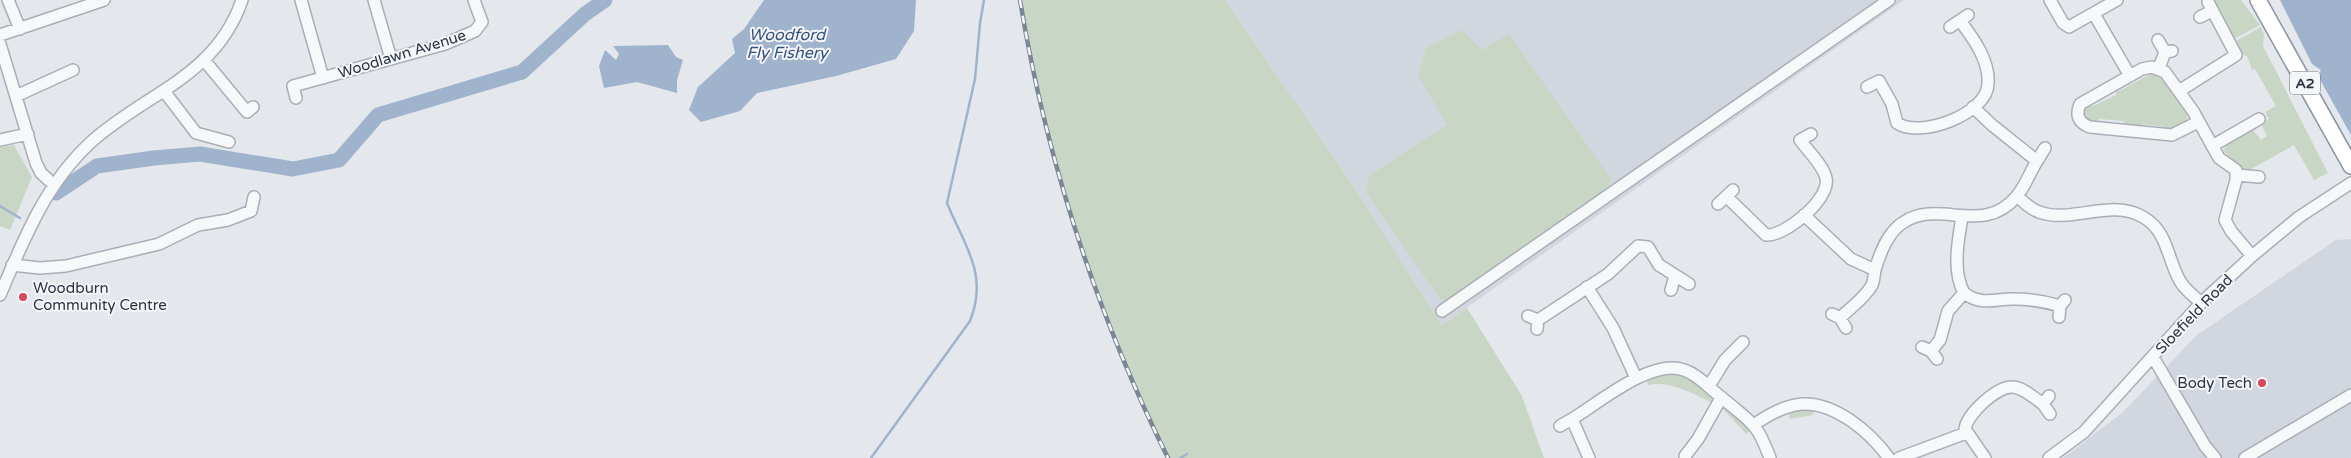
<svg xmlns="http://www.w3.org/2000/svg" width="2351" height="458" font-family="'Varela Round',sans-serif">
<style>
.built{fill:#d2d6de}
.green{fill:#c9d6c5}
.water{fill:#9fb4cc}
.lines{fill:none;stroke-linecap:round;stroke-linejoin:round}
.stream{stroke:#9fb4cc;stroke-width:2.5}
.river{stroke:#9fb4cc;stroke-width:15}
.minor-casing{stroke:#a9aeb7;stroke-width:14}
.highway-casing{stroke:#8b94a3;stroke-width:18}
.minor{stroke:#f7f8fa;stroke-width:11}
.highway{stroke:#fff;stroke-width:15}
.rail-casing{stroke:#7d8696;stroke-width:4.5}
.rail{stroke:#f4f6f9;stroke-width:2.5;stroke-dasharray:8;stroke-linecap:butt}
.poi-dot{fill:#d1495b;stroke:#f4f6f9;stroke-width:2}
.labels{text-anchor:middle;stroke-width:4;stroke-linejoin:round;paint-order:stroke}
.shield{fill:#f4f6f9;stroke:#676e7b;stroke-width:1}
.shield-label{font-size:14px;font-weight:bold;fill:#2b3445}
.street-label{font-size:15px;fill:#2b3445;stroke:#f4f6f9}
.poi-label{font-size:15px;fill:#2b3445;stroke:#f4f6f9;text-anchor:start}
.water-label{font-size:16px;font-style:italic;fill:#34527a;stroke:#f4f6f9}
</style>
<rect width="100%" height="100%" fill="#e4e7ec"/>
<path class="built" d="M1225,0h679l-462,325 -92,-144z
M2351,239v219h-288l59,-45 75,-78 139,-95z"/>
<path class="green" d="M1020,0h205l125,181 92,144 25,-17 55,88 22,62h-375c-75,-142 -123,-300 -149,-458z
M2213,0h28l19,25 -26,14z
M2261,27l3,8 -1,11 65,127 -14,7 -20,-35 -48,27h-3l-4,-7 -15,-13 1,-6 28,-16 8,10 6,-4 -5,-10 2,-4 5,-3 -4,-7 11,-6 -21,-37 -3,1 -5,-14 -7,-2 -4,-13z
M1462,30l20,20 27,-16 102,145 -3,10 -157,111 -11,-1 -74,-107 2,-16 79,-51 -29,-50 8,-27z
M2152,73l10,5 25,36v7l-19,10 -3,-4 -22,-3 -4,3 -14,-2 -2,-4 -24,-2 -3,3 -12,-3 -1,-10 5,-4 5,1 23,-11 1,-5 2,1z
M14,145l18,32 -22,53 -10,-4v-79z
M1672,373c12,1 41,17 41,30 -20,-9 -42,-23 -65,-18l-2,-6z
M1722,408l4,1 25,21 -5,4z
M1801,409h13l-1,6 -23,4 -2,-7z"/>
<path class="water" d="M764,0h152l-2,31 -18,28 -60,17 -79,17 -17,18 -39,11 -12,-12 9,-23 37,-34 -3,-14 12,-10z
M2280,0h71v135l-33,-59 3,-6 -9,-6z
M668,45l8,12 7,3 -6,20v13l-40,-11 -33,6 -5,-22 6,-16 11,10 3,-6 -6,-8z"/>
<g class="lines">
<path class="stream" d="M0,206l20,12
M871,458l99,-137c19,-47 -6,-76 -23,-118l28,-124 5,-56 4,-23
M1180,458l7,-4"/>
<path class="river" d="M56,193l41,-27 57,-8 46,-4 93,15 46,-9 39,-45 144,-43 63,-58 20,-14"/>
<defs>
<path id="minor" d="M8,0l12,29
M301,0l22,78
M374,0l17,59
M2050,0l13,23 6,4 48,-27
M2094,14l36,62
M2200,17l12,-6
M1950,27l18,-12
M0,35l104,-35
M2158,40l7,12
M0,44l36,119 5,10 13,12
M204,60l43,52 6,-5
M2159,68l6,-16 7,-1
M1867,87l12,-6 13,23 5,19c23,16 90,-9 91,-39 2,-23 -15,-46 -27,-62
M164,91l32,42 33,9
M2179,91l57,-36 -28,-53
M16,96l57,-26
M296,98l-3,-12 152,-42 30,-13 7,-9 -8,-22
M2198,122l-26,13 -82,-8c-11,-4 -15,-11 -10,-23l62,-35 10,-2 13,5 28,39 26,47 17,12v10l-11,40 6,11 21,25
M0,140l28,-6
M2212,146l47,-27
M2037,161l8,-13
M2237,175l22,2
M2017,196c7,6 13,13 22,16 33,12 72,-14 104,5 25,14 24,42 37,64 5,9 14,15 21,22
M1727,197l39,38c18,2 65,-36 60,-57 -3,-13 -18,-27 -26,-38l11,-6
M1718,204l15,-14
M1804,215l47,44 24,11
M1962,217c-4,24 -10,54 2,76 18,13 30,6 49,6 16,0 31,2 47,7
M12,265l28,3 26,-2 93,-22 39,-19 30,-5 23,-9 3,-14
M1587,287l26,41 23,50
M1671,290l4,-14
M0,295c24,-56 45,-110 90,-152 55,-50 126,-66 152,-143
M1442,311l447,-311
M1832,314l8,4 6,10
M1528,316l10,4 -1,9
M2059,317l1,-11 5,-6
M1840,318c10,-10 25,-20 32,-33 2,-4 2,-10 3,-15 5,-17 13,-39 29,-48 35,-23 79,14 112,-25 9,-10 14,-25 21,-36l-45,-36 -19,-18
M1538,320l70,-46 30,-28 10,1 11,18 30,19
M1922,347l9,4 6,8
M1931,351l9,-11 8,-29 16,-18
M2153,357l52,89 10,12
M1709,386l16,-26 18,-18
M2049,396l-6,8 7,10
M1755,424c35,-24 59,-28 95,-4 16,11 28,23 39,38
M1560,426l12,-7
M1685,456l13,-17 23,-41
M1589,458l-17,-39c28,-17 80,-61 112,-49 15,5 25,18 37,27 29,25 35,23 49,61
M1899,458l67,-25
M1985,458l-20,-29c2,-15 32,-43 48,-42 11,1 21,11 30,17
M2049,458l35,-26 117,-129 51,-47 47,-39 52,-34
M2245,458l106,-63"/>
<path id="highway" d="M2258,0l93,166"/>
</defs>
<use href="#minor" class="minor-casing"/>
<use href="#highway" class="highway-casing"/>
<use href="#minor" class="minor"/>
<use href="#highway" class="highway"/>
<defs>
<path id="rail" d="M1020,0c26,159 77,314 148,458"/>
</defs>
<use href="#rail" class="rail-casing"/>
<use href="#rail" class="rail"/>
</g>
<g class="poi-dot">
<circle cx="23" cy="297" r="5"/>
<circle cx="2262" cy="383" r="5"/>
</g>
<g class="labels">
<rect class="shield" x="2290" y="71.5" width="30" height="23" rx="4"/>
<g class="shield-label">
<text x="2305" y="88">A2</text>
</g>
<g class="street-label">
<text transform="translate(402 54) rotate(-17)" y="5">Woodlawn Avenue</text>
<text transform="translate(2194 314) rotate(-46)" y="5">Sloefield Road</text>
</g>
<g class="poi-label">
<text x="33" y="293">Woodburn<tspan x="33" dy="17">Community Centre</tspan></text>
<text x="2252" y="388" text-anchor="end">Body Tech</text>
</g>
<g class="water-label">
<text x="787" y="40">Woodford<tspan x="787" dy="18">Fly Fishery</tspan></text>
</g>
</g>
</svg>
